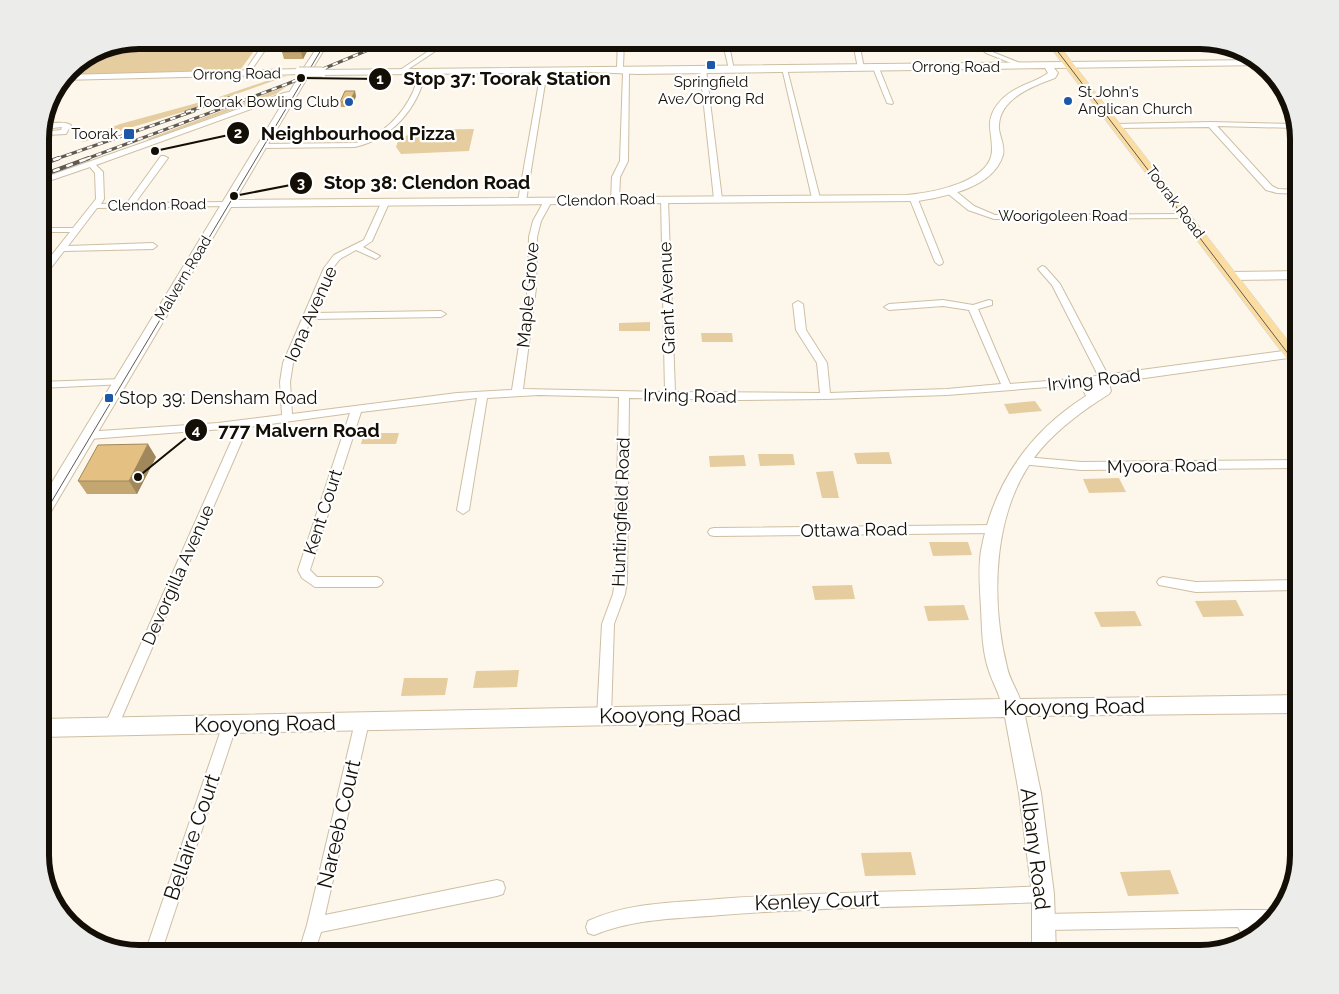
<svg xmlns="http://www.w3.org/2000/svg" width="1339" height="994" font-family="Raleway,sans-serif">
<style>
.green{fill:#e6cda0}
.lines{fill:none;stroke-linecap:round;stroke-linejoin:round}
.street-casing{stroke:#cebfa3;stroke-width:2}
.secondary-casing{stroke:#cebfa3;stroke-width:2}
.primary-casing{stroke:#d5d4d2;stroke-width:1}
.street{fill:#fff;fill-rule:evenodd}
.secondary{fill:#fff;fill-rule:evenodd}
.primary{fill:#fbdda1;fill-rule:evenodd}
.tram{stroke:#605a51;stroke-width:1}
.rail-far1-casing{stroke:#605a51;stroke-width:3}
.rail-casing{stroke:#605a51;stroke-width:4}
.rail-far1{stroke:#fff;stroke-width:2;stroke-dasharray:5.5;stroke-linecap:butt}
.rail{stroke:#fff;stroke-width:2.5;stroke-dasharray:7;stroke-linecap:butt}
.secondary-bridge-casing{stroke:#cebfa3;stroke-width:11;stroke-linecap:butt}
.secondary-bridge{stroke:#fff;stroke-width:9}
.wall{fill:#c4a671}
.shaded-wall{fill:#a0875c}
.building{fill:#e4c183;stroke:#a0875c}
.poi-dot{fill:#1c57a8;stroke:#fff;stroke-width:2}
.labels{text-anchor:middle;stroke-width:4.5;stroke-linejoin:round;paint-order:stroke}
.far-street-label{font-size:15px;fill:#140f06;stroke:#fff}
.far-poi-label{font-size:15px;fill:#140f06;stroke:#fff;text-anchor:end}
.street-label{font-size:18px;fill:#140f06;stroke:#fff}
.poi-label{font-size:18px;fill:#140f06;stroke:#fff;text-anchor:start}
.near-street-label{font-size:21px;fill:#140f06;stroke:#fff}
.rim{fill:none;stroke:#140f06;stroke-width:6}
.leader{fill:none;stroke:#140f06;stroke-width:2}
.callout-dot{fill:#140f06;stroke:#fff;stroke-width:2}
.mark-label{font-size:15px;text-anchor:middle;font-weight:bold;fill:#fff}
.callout-label{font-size:19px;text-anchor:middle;font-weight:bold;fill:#140f06;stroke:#fff;stroke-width:4.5;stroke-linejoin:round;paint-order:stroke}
</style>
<rect width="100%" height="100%" fill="#fdf6eb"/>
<path class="green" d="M138,40h124l-24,33 -175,5c21,-27 43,-32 75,-38z
M287,76l-81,29 -123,37 -3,-2 40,-16 99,-27 59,-20z
M287,86l-11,8 -127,46 -2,-1z
M474,129l-5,22 -68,3 -5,-7 2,-6 18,-11z
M650,322v9h-31v-8z
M701,333h31l1,9h-31z
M1035,401l7,10 -33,3 -5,-10z
M364,433h35l-3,11h-35z
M889,452l3,12h-35l-3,-11z
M758,454h35l2,11 -35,1z
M744,455l2,11 -36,1 -1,-11z
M833,471l6,27h-17l-6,-26z
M1119,478l7,14 -37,1 -6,-14z
M929,542h39l4,13 -39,1z
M852,585l3,14 -40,1 -3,-14z
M1236,600l8,16 -41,1 -8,-16z
M964,605l5,15 -41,1 -4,-15z
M1135,611l7,15 -41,1 -7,-15z
M519,670l-2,17 -44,1 3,-17z
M404,678h44l-3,17 -44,1z
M911,852l5,23 -51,1 -4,-23z
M1170,870l9,24 -51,2 -8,-24z"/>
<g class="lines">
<defs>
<path id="street" d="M266,40h6l-24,35h-4l-1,-1z
M445,40h7l-48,32h-4v-2z
M618,40h6l-1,27 6,6 -1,88 -8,16 -1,23 -4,2 -4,-2 1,-23 8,-16 3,-88 -6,-6z
M722,40h6l6,30 -5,-1z
M859,40h6l-4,13 3,15 -3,2 -3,-2 -3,-15z
M969,40h7l14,11 30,12 3,4 -5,1 -2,-3 -30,-12z
M876,66l3,2 14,35 -1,1 -5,-1 -14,-35z
M703,67l3,2 16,130 -4,2 -4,-2 -14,-130z
M782,68l5,1 33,129 -1,2 -7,-2z
M544,69l3,2 -21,130 -4,2 -4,-2 23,-130z
M421,70l5,1c-8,37 -33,67 -71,76l-93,1 -4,-2 4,-2 93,-1c26,-6 47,-27 58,-51 3,-7 5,-15 8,-22z
M294,91l2,1v2l-9,2 -191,69 7,7 1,27 -3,5 26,-1 34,-47h3l4,2 -33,45 92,-1 4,2 -4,2 -130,2 -29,38 85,-3 4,3 -4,3 -89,2 -21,27 -3,1v-9l30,-38h-30v-4h33l23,-29 -1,-26 -5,-6 -50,17v-5l244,-86z
M43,122c9,3 20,-2 28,3l-5,9 -19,1 -4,-2 2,-4 -3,-3zM62,127l-1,3 -9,1v-3z
M1211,122l85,2v4l-79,-2 55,60 6,3 21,1v4l-22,-1 -11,-3 -57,-63 -93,1 -4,-2 4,-2z
M946,188h6l22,18 21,9 190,-1 4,2 -4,2 -191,1 -26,-9 -22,-18z
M910,195l7,2 26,65 -1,2 -3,1 -4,-3 -26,-65z
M661,198l7,2 7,192 145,1 -3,-30 -21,-33 -3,-26 5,-3 5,3 3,26 21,33 3,30 117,-4 54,-5 -32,-74 -26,-4 -54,4 -5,-3 5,-3 54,-4 30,5 16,-5 3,1v4l-14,4 32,75 76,-6 5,3 -5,3 -139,11 -122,4 -85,1 -111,-2 -2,183 -2,13 -11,30 -3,93 -2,4 -5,2 -5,-2 -2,-4 5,-93 11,-30 2,-13 4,-184 -80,-2 -52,3 -18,112 -6,4 -6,-4 20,-112 -116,14 -51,158 7,7h60l4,2 2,3 -2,3 -4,2h-62l-13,-9 -4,-8 52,-157 -102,14 -132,304 -5,2 -5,-2 -2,-4 133,-299 -148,11 -5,-4 1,-3 133,-9 64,-8 -2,-33 3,-19 41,-95 10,-13 30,-15 17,-37 4,-2 4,2 -17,38 -9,6 17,9 -4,3 -20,-9 -16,9 -8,10 -18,44 127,-2 5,3 -5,3 -130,2 -18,44 -3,19 2,32 165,-21 55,-3 16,-102 1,-51 4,-16 11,-20 4,-2 4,2 -11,20 -4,16 -1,51 -13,101 142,3z
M1042,266l3,1 15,17 50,95 -1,2h-8l-1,-2 -48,-94 -14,-16z
M121,379l5,3 -1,2 -85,4v-6z
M1025,457l56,5 218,-2v8l-218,2 -60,-6 -1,-3z
M995,525l4,1 2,3 -2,3 -4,1 -281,3 -4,-1 -2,-3 2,-3 4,-1z
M1163,577l33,5 103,-2v10l-103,2 -37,-7 -2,-3 2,-3z
M362,716l5,2 2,4 -44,193 172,-35 6,2 2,6 -2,6 -6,2 -176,36 -7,22h-16l9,-29 48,-203 2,-4z
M230,718l5,2 2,4 -75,226 -1,4h-14l-1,-4 77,-226 2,-4z
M1043,886l6,2 2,6 -2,6 -6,2c-107,5 -215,4 -322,13 -45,4 -85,3 -127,20l-6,-2 -2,-6 2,-6c41,-19 85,-18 130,-22 108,-8 217,-7 325,-13z
M1242,910h33l5,2c-5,10 -15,14 -25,14l3,6 -12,10 -8,-15 -193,3 -6,-2 -2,-6 2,-6 6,-2z"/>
<path id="secondary" d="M322,40h8l-19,31h-6l-2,-2z
M1260,60l5,5 -211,3 4,5 -3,5c-22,8 -58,21 -56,51 1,8 6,17 4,26 -10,33 -56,41 -85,46l-687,6 -185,313 -6,2v-20l258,-424 3,-1 5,3 -71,120 672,-5c24,-2 86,-13 85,-46 0,-18 -7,-27 5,-44 15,-20 35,-20 51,-32l-3,-5 -407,6 -49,-2 -267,3 -5,-3 2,-2z
M299,69l5,3 -2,2 -241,6 4,-5z
M1299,271v8l-68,1 -6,-4 6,-4z
M1291,350l5,1 2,3 -2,3 -187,26 2,8 -2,3c-25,16 -48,32 -68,55 -49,57 -51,149 -34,218 2,11 9,21 13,32l279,-4v18l-274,3 16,77 13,101 2,60h-24v-60l-13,-101 -14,-76 -965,20v-18l960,-20c-3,-10 -8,-18 -11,-28 -7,-19 -7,-43 -8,-63 -1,-19 -3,-38 0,-57 12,-67 48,-119 105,-155l-7,-15 2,-3z"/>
<path id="primary" d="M1045,40h10l244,315v15l-5,-2z"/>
</defs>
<use href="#street" class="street-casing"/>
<use href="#secondary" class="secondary-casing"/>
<use href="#primary" class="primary-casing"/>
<use href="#street" class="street"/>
<use href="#secondary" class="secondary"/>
<use href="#primary" class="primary"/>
<path class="tram" d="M1049,40l250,328
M40,521l287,-481"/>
<defs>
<path id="rail-far1" d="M186,112l43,-14
M56,159l138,-48
M86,159l201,-75 105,-44"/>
<path id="rail" d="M40,165l19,-7
M40,176l49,-18"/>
</defs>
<use href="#rail-far1" class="rail-far1-casing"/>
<use href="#rail" class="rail-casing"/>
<use href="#rail-far1" class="rail-far1"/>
<use href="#rail" class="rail"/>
<defs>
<path id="secondary-bridge" d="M299,72h23"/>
</defs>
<use href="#secondary-bridge" class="secondary-bridge-casing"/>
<use href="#secondary-bridge" class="secondary-bridge"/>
</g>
<path class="wall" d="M288,40h22l1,4 -8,15h-19l-2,-7z
M356,96l-4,11h-11l-1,-5z
M156,457l-19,37h-50l-9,-13z"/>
<path class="shaded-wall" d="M307,40h3l1,4 -8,15 -2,-7z
M355,91l1,5 -4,11 -2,-6z
M148,444l8,13 -19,37 -8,-13z"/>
<path class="building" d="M288,40h19l-6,12h-19z
M345,91h10l-5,10 -10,1z
M148,444l-19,37h-51l20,-36z"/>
<g class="poi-dot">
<rect x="706" y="60" width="10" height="10" rx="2.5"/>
<circle cx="1068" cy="101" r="5"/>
<circle cx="349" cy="102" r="5"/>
<rect x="123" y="128" width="12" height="12" rx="2.5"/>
<rect x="104" y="393" width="10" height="10" rx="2.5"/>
</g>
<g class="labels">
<g class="far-street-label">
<text x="956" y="72">Orrong Road</text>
<text transform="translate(237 74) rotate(-1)" y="5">Orrong Road</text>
<text transform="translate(606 200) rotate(-1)" y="5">Clendon Road</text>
<text transform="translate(1175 202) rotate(53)" y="5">Toorak Road</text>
<text transform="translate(157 205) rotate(-1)" y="5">Clendon Road</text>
<text x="1063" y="221">Woorigoleen Road</text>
<text transform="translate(183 278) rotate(-59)" y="5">Malvern Road</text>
</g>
<g class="far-poi-label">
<text x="711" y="87" text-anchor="middle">Springfield<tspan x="711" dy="17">Ave/Orrong Rd</tspan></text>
<text x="1078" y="97" text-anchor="start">St John's<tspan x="1078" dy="17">Anglican Church</tspan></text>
<text x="339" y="107">Toorak Bowling Club</text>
<text x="118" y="139">Toorak</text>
</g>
<g class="street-label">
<text transform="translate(528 295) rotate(-85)" y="6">Maple Grove</text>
<text transform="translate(667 298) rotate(-92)" y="6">Grant Avenue</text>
<text transform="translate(311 314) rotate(-66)" y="6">Iona Avenue</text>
<text transform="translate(1094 380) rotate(-6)" y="6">Irving Road</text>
<text transform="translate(690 396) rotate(1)" y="6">Irving Road</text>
<text transform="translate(1162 466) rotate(-1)" y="6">Myoora Road</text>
<text transform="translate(323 512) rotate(-72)" y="6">Kent Court</text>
<text transform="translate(621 512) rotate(-88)" y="6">Huntingfield Road</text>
<text transform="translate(854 530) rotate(-1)" y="6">Ottawa Road</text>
<text transform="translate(178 575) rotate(-66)" y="6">Devorgilla Avenue</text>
</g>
<g class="poi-label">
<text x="119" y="404">Stop 39: Densham Road</text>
</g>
<g class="near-street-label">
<text transform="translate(1074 707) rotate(-1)" y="7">Kooyong Road</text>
<text transform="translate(670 715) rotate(-1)" y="7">Kooyong Road</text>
<text transform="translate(265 724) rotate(-1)" y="7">Kooyong Road</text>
<text transform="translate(339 824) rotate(-77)" y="7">Nareeb Court</text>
<text transform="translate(192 837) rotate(-71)" y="7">Bellaire Court</text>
<text transform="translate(1035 849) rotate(83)" y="7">Albany Road</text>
<text transform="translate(817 901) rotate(-2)" y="7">Kenley Court</text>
</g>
</g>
<path d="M0 0H1339V994H0ZM139 49H1200A90 90 0 0 1 1290 139V855A90 90 0 0 1 1200 945H139A90 90 0 0 1 49 855V139A90 90 0 0 1 139 49Z" fill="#ececeb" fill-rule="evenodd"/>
<path class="rim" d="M139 49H1200A90 90 0 0 1 1290 139V855A90 90 0 0 1 1200 945H139A90 90 0 0 1 49 855V139A90 90 0 0 1 139 49Z"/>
<path class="leader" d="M301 78L380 79M155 151L238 133M234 196L301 183M138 477L196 430"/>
<g class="callout-dot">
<circle cx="301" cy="78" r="5"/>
<circle cx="155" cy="151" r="5"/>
<circle cx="234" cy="196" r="5"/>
<circle cx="138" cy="477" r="5"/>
<circle cx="380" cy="79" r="12"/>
<circle cx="238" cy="133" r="12"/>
<circle cx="301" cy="183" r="12"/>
<circle cx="196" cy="430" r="12"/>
</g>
<g class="mark-label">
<text x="380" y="84">1</text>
<text x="238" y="138">2</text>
<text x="301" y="188">3</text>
<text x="196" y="435">4</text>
</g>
<g class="callout-label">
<text x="507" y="85">Stop 37: Toorak Station</text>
<text x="358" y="140">Neighbourhood Pizza</text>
<text x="427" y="189">Stop 38: Clendon Road</text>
<text x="299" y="437">777 Malvern Road</text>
</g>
</svg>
